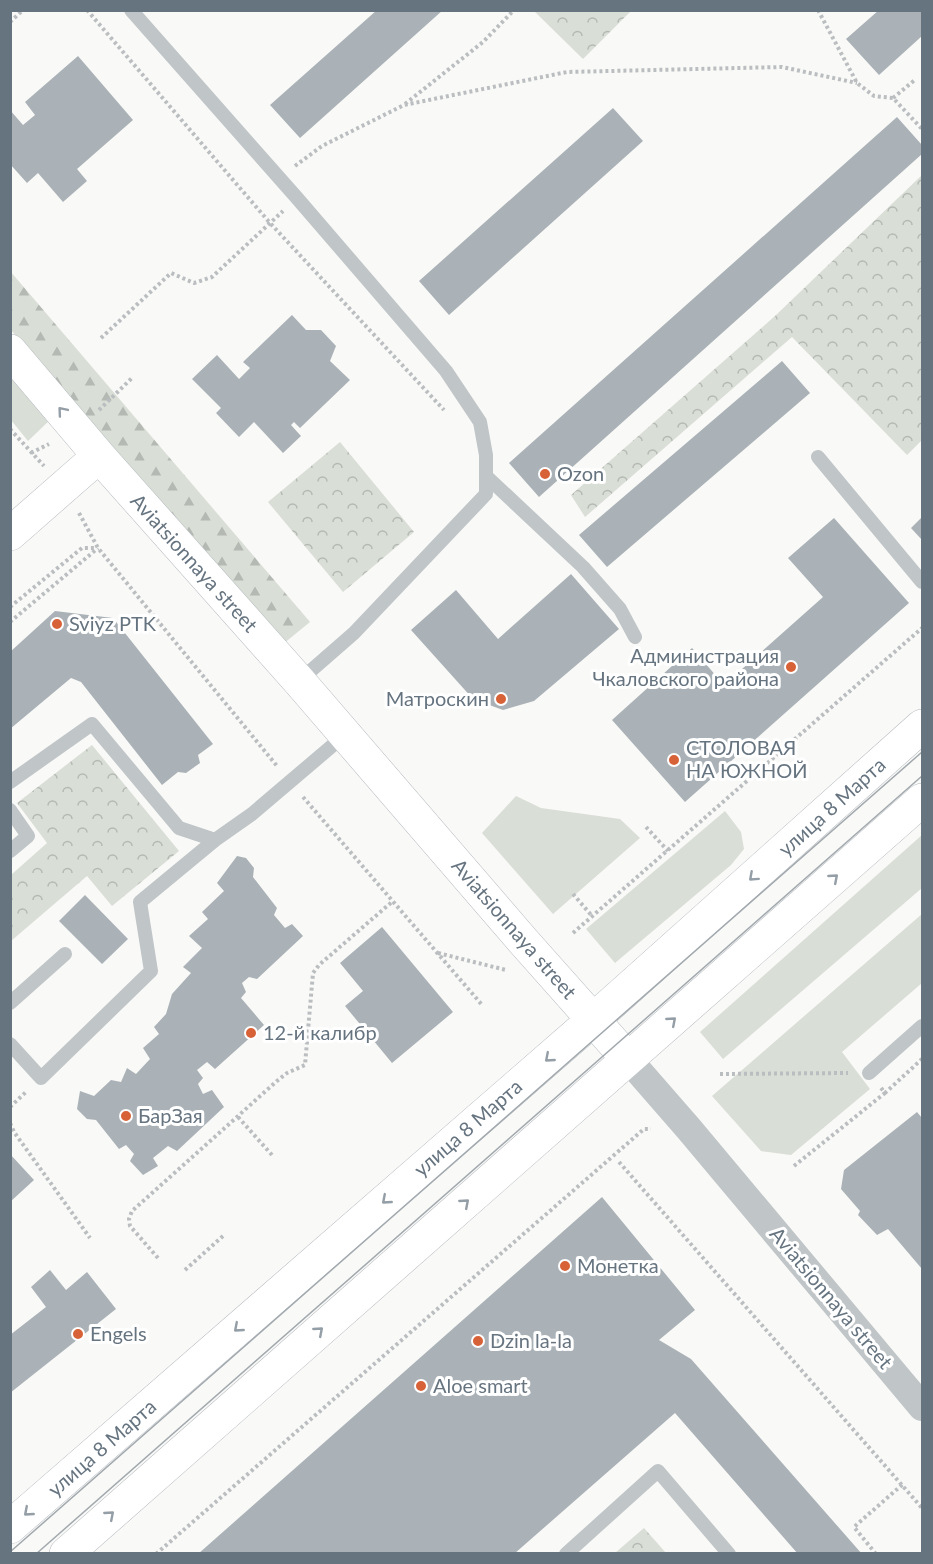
<svg xmlns="http://www.w3.org/2000/svg" width="933" height="1564" font-family="Lato,sans-serif">
<style>
.grass{fill:#d9ded6}
.forest{fill:url(#forest-firs)}
.park{fill:url(#park-crowns)}
.building{fill:#aab2b7}
.lines{fill:none;stroke-linecap:round;stroke-linejoin:round}
.secondary-casing{stroke:#b5babf;stroke-width:34}
.path{stroke:#bbbec0;stroke-width:4;stroke-dasharray:3 3;stroke-linecap:butt}
.lane{stroke:#c0c5c8;stroke-width:14}
.street{stroke:#c0c5c8;stroke-width:28}
.secondary{stroke:#fff;stroke-width:33}
.tram{stroke:#a2a9ae;stroke-width:1.5}
.oneway{stroke:#949ea6}
.poi-dot{fill:#d76238;stroke:#fff;stroke-width:2}
.labels{text-anchor:middle;stroke-width:6;stroke-linejoin:round;paint-order:stroke}
.poi-label{font-size:20px;fill:#667480;stroke:#fff;text-anchor:start}
.street-label{font-size:20px;fill:#667480;stroke:#fff}
</style>
<defs>
<pattern id="forest-firs" width="22" height="20" patternUnits="userSpaceOnUse" patternTransform="scale(1.5)"><rect width="22" height="20" fill="#d9ded6"/><path d="M5 1l3.5 6h-7zM16 11l3.5 6h-7z" fill="#b4b9b3"/></pattern>
<pattern id="park-crowns" width="20" height="18" patternUnits="userSpaceOnUse" patternTransform="scale(1.5)"><rect width="20" height="18" fill="#d9ded6"/><path d="M2 6a3 3 0 1 1 6 0M12 15a3 3 0 1 1 6 0" fill="none" stroke="#b4b9b3"/></pattern>
</defs>
<rect width="100%" height="100%" fill="#f9f9f7"/>
<path class="grass" d="M19,379l34,38 -25,24 -17,-21 -1,-40z
M516,796l25,12 79,11 20,19 -87,76 -71,-81z
M725,811l16,21 3,17 -13,16 -116,98 -29,-34z
M922,835v53l-199,171 -23,-27z
M922,914v69l-80,69 28,37 -79,66 -30,-4 -49,-55z"/>
<path class="forest" d="M10,271l300,351 -27,22 -272,-314z"/>
<path class="park" d="M534,11h97l-48,48z
M922,175v265l-15,15 -115,-118 -207,180 -14,-22 204,-179z
M340,442l74,90 -71,60 -75,-90z
M92,745l87,106 -67,55 -25,-30 -76,65v-66l36,-32 -30,-40z
M644,1528l22,25h-51z"/>
<path class="building" d="M377,10h66l-143,128 -30,-33z
M879,10h43v26l-43,39 -33,-36z
M78,56l55,64 -56,49 10,12 -24,21 -25,-29 -11,10 -17,-19v-54l13,15 12,-10 -10,-13z
M613,108l30,33 -194,174 -30,-34z
M897,117l25,28v9l-383,343 -30,-34z
M292,315l14,15h15l15,16 -6,15 20,19 -50,48 -6,-6 -3,3 10,11 -18,17 -29,-31 -15,15 -23,-24 5,-5 -29,-29 25,-24 22,24 11,-11 -7,-6z
M782,361l28,32 -203,174 -28,-32z
M922,517v23l-11,-12z
M834,518l75,85 -224,199 -73,-82 80,-72 32,37 99,-88 -35,-39z
M571,574l48,55 -85,72 -31,9 -30,-11 -62,-69 45,-40 42,49z
M55,611l58,7 100,126 -15,11 2,8 -14,10 -8,-1 -16,13 -81,-103 -10,-4 -61,51v-77z
M237,856l9,2 8,10 -1,9 24,31 -3,7 11,13 7,-4 11,12 -46,43 -8,-2 -7,6 4,9 -5,6 23,27 -49,44 -8,-7 -10,8 6,8 -5,6 5,10 9,-4 12,17 -47,44 -9,-5 -15,12 5,8 -15,9 -13,-14 4,-7 -8,-9 -7,4 -23,-29 -9,-1 -10,-10 3,-18 14,5 17,-16 10,2 6,-14 9,6 14,-15 -7,-11 16,-14 -5,-7 12,-13 6,-20 19,-21 -8,-6 19,-19 -13,-12 19,-17 -6,-7 22,-21 -7,-8z
M85,895l43,44 -26,25 -43,-43z
M382,927l71,85 -61,51 -47,-57 18,-15 -23,-28z
M917,1112l5,6v151l-34,-40 -11,6 -19,-20 2,-4 -19,-22 3,-19z
M10,1154l24,26 -24,22z
M602,1197l93,113 -36,30 32,19 171,195h-64l-123,-141 -161,141h-316z
M50,1270l16,20 21,-18 29,37 -106,84v-58l36,-28 -15,-20z"/>
<g class="lines">
<defs>
<path id="secondary" d="M10,351l89,105 200,225 225,261 104,117
M10,534l89,-78
M10,1527l583,-507 329,-294
M66,1554l856,-754"/>
</defs>
<use href="#secondary" class="secondary-casing"/>
<path class="path" d="M87,10l183,213 174,187
M818,10l39,73 17,13 19,2 29,31
M10,22l13,-12
M893,98l23,-19
M405,104l78,-62 31,-32
M295,166l27,-20 82,-41 163,-33 215,-5 75,16
M101,338l70,-65 23,10 18,-6 71,-66
M99,410l34,-33
M10,429l34,37
M31,453l18,-9
M79,513l19,35 179,218
M10,607l72,-59h15
M10,622l88,-74
M303,797l180,209
M646,827l22,24
M573,894l19,22
M573,933l349,-305
M438,953l68,17
M720,1074l128,-1
M881,1088l4,5 37,-34
M10,1107l17,-16
M238,1117l34,38
M10,1123l4,9 76,106
M619,1162l303,346
M794,1166l91,-73
M158,1258l-28,-32 -1,-7 3,-8 145,-130 10,-8 18,-8 8,-92 6,-8 74,-64
M185,1270l38,-34
M156,1554l488,-425h7
M876,1554l-22,-27 49,-43"/>
<path class="lane" d="M131,10l166,188 149,173 34,51 6,33v39l-132,139 -55,48
M818,457l104,125
M486,476l97,91 37,42 15,28
M10,782l82,-58 87,104 36,12
M10,810l18,26 -18,15
M10,1003l55,-49
M10,1044l31,34 110,-107 -11,-69 75,-62 37,-26 94,-80
M869,1073l53,-47
M566,1554l92,-83 71,83"/>
<path class="street" d="M628,1059l61,70 233,278"/>
<use href="#secondary" class="secondary"/>
<path class="tram" d="M10,1552l912,-800
M36,1554l886,-778"/>
</g>
<defs><path id="oneway-chevron" d="M-2-3.5L2.5 0L-2 3.5" fill="none" stroke-width="1.6" stroke-linecap="round" stroke-linejoin="round" transform="scale(1.5)"/></defs>
<g class="oneway">
<use href="#oneway-chevron" transform="translate(62 411) rotate(-130)"/>
<use href="#oneway-chevron" transform="translate(753 877) rotate(138)"/>
<use href="#oneway-chevron" transform="translate(834 878) rotate(-41)"/>
<use href="#oneway-chevron" transform="translate(672 1021) rotate(-41)"/>
<use href="#oneway-chevron" transform="translate(549 1058) rotate(139)"/>
<use href="#oneway-chevron" transform="translate(386 1200) rotate(139)"/>
<use href="#oneway-chevron" transform="translate(465 1203) rotate(-41)"/>
<use href="#oneway-chevron" transform="translate(238 1328) rotate(139)"/>
<use href="#oneway-chevron" transform="translate(319 1331) rotate(-41)"/>
<use href="#oneway-chevron" transform="translate(28 1512) rotate(139)"/>
<use href="#oneway-chevron" transform="translate(110 1515) rotate(-41)"/>
</g>
<g class="poi-dot">
<circle cx="545" cy="474" r="6"/>
<circle cx="57" cy="624" r="6"/>
<circle cx="791" cy="667" r="6"/>
<circle cx="501" cy="699" r="6"/>
<circle cx="674" cy="760" r="6"/>
<circle cx="251" cy="1033" r="6"/>
<circle cx="126" cy="1116" r="6"/>
<circle cx="565" cy="1266" r="6"/>
<circle cx="78" cy="1334" r="6"/>
<circle cx="478" cy="1341" r="6"/>
<circle cx="421" cy="1386" r="6"/>
</g>
<g class="labels">
<g class="poi-label">
<text x="557" y="481">Ozon</text>
<text x="69" y="631">Sviyz PTK</text>
<text x="779" y="663" text-anchor="end">Администрация<tspan x="779" dy="23">Чкаловского района</tspan></text>
<text x="489" y="706" text-anchor="end">Матроскин</text>
<text x="686" y="755">СТОЛОВАЯ<tspan x="686" dy="23">НА ЮЖНОЙ</tspan></text>
<text x="263" y="1040">12-й калибр</text>
<text x="138" y="1123">БарЗая</text>
<text x="577" y="1273">Монетка</text>
<text x="90" y="1341">Engels</text>
<text x="490" y="1348">Dzin la-la</text>
<text x="433" y="1393">Aloe smart</text>
</g>
<g class="street-label">
<text transform="translate(194 563) rotate(48)" y="7">Aviatsionnaya street</text>
<text transform="translate(832 807) rotate(-42)" y="7">улица 8 Марта</text>
<text transform="translate(514 929) rotate(49)" y="7">Aviatsionnaya street</text>
<text transform="translate(468 1128) rotate(-41)" y="7">улица 8 Марта</text>
<text transform="translate(831 1298) rotate(50)" y="7">Aviatsionnaya street</text>
<text transform="translate(102 1448) rotate(-41)" y="7">улица 8 Марта</text>
</g>
</g>
<rect width="933" height="1564" fill="none" stroke="#667480" stroke-width="24"/>
</svg>
